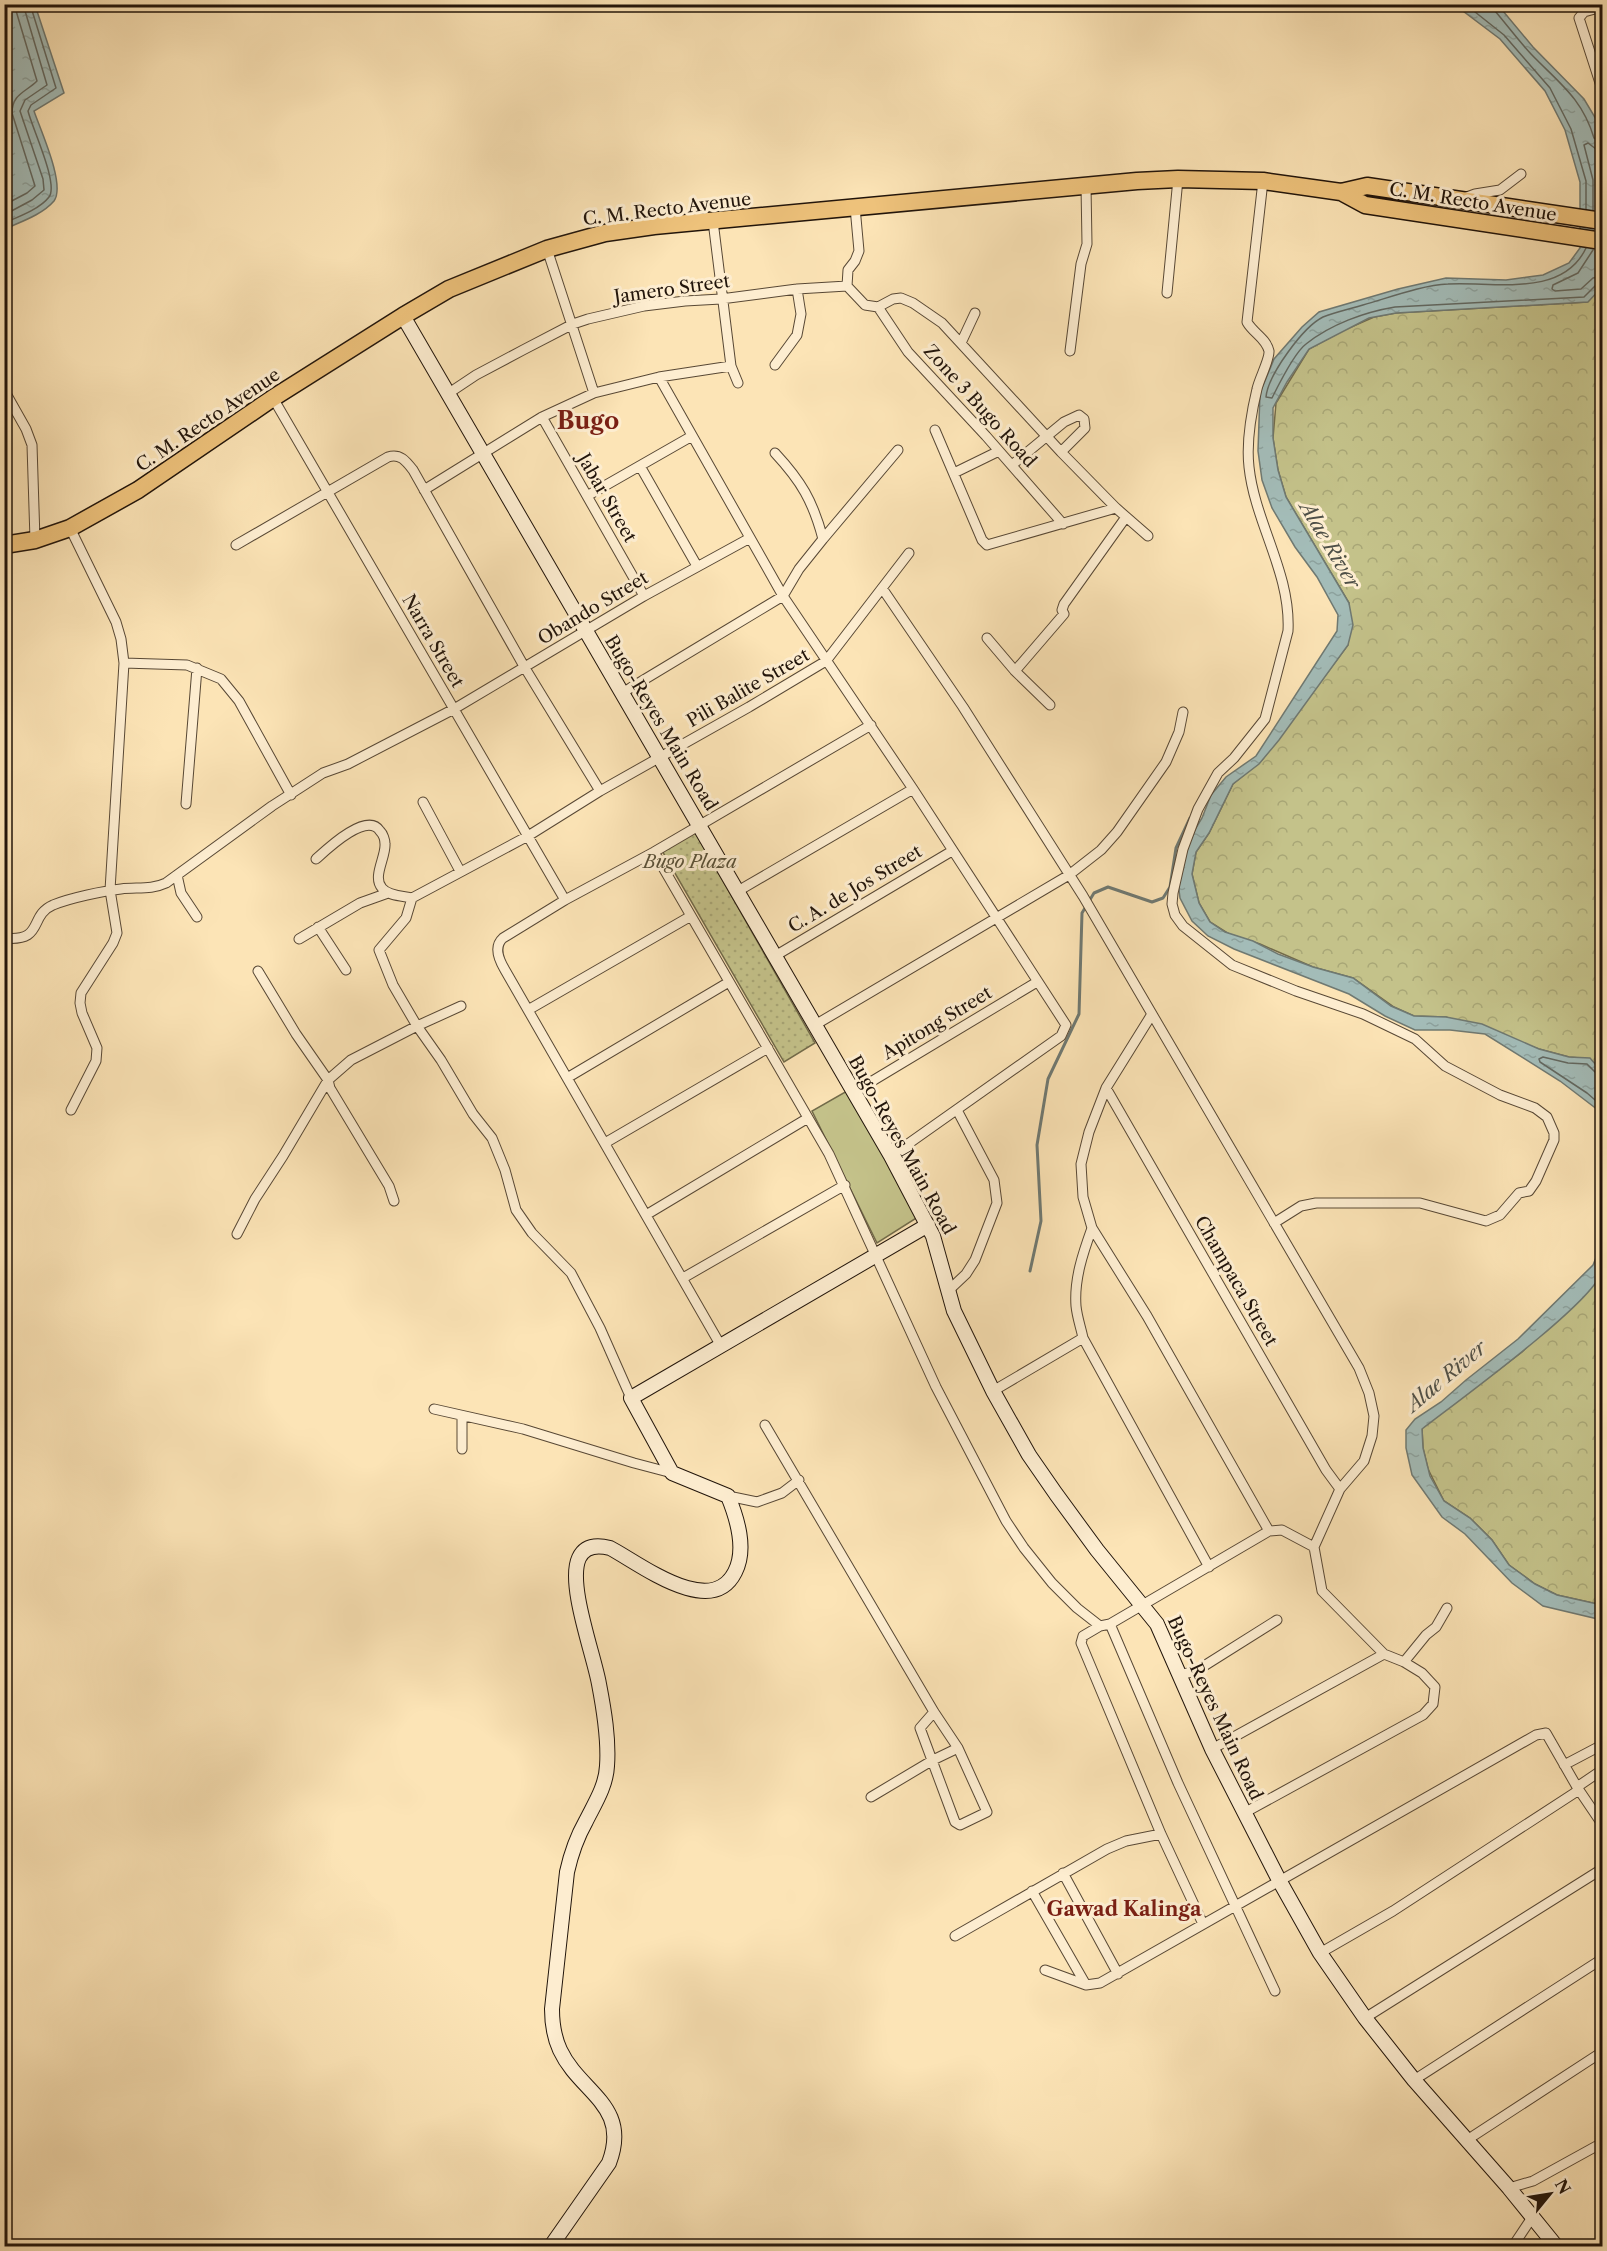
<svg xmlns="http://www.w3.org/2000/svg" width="1607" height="2251" font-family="'Libre Caslon Text',serif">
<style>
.grass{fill:#c4c28a;stroke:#726b4a;stroke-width:1.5}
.forest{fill:url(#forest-crowns);stroke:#726b4a;stroke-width:1.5}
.park{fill:url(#park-dots);stroke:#726b4a;stroke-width:1.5}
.water{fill:url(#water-ripples);stroke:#6f7972;stroke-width:1.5}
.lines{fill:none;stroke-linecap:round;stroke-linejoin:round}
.shore{stroke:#626861;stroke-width:1.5}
.stream{stroke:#6f7972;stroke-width:3}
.street-casing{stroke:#584835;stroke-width:11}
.secondary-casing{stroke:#21140a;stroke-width:16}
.highway-casing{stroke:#21140a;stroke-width:19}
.street{stroke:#fdedd0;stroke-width:9}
.secondary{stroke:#fdedd0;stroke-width:14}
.highway{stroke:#eec27b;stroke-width:16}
.labels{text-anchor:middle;stroke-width:6;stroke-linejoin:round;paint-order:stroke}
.street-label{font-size:18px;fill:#21140a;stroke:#fdedd0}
.park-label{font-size:18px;font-style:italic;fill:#5a5137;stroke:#fdedd0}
.water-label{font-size:20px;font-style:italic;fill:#4e4f47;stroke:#fdedd0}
.neighbourhood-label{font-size:20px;font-weight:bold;fill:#7a1f14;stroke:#fdedd0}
.district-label{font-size:24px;font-weight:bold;fill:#7a1f14;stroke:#fdedd0}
</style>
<defs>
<pattern id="forest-crowns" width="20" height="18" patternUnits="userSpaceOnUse" patternTransform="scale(1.5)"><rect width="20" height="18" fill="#c4c28a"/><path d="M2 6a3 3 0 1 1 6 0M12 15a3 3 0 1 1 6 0" fill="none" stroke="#a8a676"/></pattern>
<pattern id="park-dots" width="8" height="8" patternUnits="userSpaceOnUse" patternTransform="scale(1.5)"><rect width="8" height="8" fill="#c4c28a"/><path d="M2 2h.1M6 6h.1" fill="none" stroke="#a8a676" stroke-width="1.8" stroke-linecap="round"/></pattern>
<pattern id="water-ripples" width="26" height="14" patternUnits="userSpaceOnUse" patternTransform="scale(1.5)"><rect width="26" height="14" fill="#a3bcb8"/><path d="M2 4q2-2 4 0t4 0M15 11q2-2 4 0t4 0" fill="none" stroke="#8ca19d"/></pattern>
</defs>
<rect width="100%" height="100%" fill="#fce4b6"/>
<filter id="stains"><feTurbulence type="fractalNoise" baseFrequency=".00333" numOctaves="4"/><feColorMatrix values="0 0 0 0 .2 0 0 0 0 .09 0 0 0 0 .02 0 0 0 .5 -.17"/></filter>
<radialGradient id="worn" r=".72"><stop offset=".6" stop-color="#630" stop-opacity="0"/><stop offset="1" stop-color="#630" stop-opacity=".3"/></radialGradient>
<path class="grass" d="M847,1091l71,126 -41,26 -65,-132z"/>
<path class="forest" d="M1602,287v785l-12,-13 -21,-2 -30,-8 -93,-32 -32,-1 -20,-9 -41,-29 -40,-11 -53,-23 -31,-10 -19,-12 -11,-19 -7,-29 4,-22 13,-19 24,-49 29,-24 86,-115 1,-42 -63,-106 -8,-27 -5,-32 3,-35 33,-54 33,-18 32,-14 22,-4 191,-11z
M1602,1271v334l-45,-10 -22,-11 -26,-19 -17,-25 -22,-22 -26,-17 -16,-32 -5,-21 -1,-20 100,-76z"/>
<path class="park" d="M694,830l121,213 -31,19 -123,-213z"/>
<path class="water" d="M4,5h31l29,88 -30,18c6,18 32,74 20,90 -12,14 -34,21 -49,28z
M1455,5h43l35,42 51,52 12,20 6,28v140l-14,15 -192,11 -27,5 -60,31 -22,33 -14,26v30l5,32 8,27 63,106 4,22 -5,20 -69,95 -20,24 -26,20 -24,49 -13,19 -4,22 7,29 11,19 15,10 28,9 25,13 35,13 40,11 38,28 23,10 32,1 36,7 57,25 30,8 21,1 12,14v41l-42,-32 -75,-47 -35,-4h-35l-30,-14 -36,-22 -115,-45 -26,-13 -16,-15 -12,-23 -3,-24 4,-21 21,-35 9,-23 15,-18 30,-21 81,-125 1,-16 -21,-38 -22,-30 -23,-39 -10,-28 -4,-29 2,-58 14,-34 28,-32 17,-15 79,-23 48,-11 60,2 37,-5 26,-12 11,-15v-66l-15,-52 -20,-39 -45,-52z
M1602,1243c1,8 2,20 0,28 -7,31 -148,133 -180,158l1,19 7,28 14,25 26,17 22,22 17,25 26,19 22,11 45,10v15l-59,-14 -31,-23 -47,-49 -23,-17 -30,-42 -6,-27v-18l9,-11 26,-17 25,-22 52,-41 75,-74z"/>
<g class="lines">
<path class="shore" d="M1465,4l39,31 46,53 21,41 15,52v28
M1494,4l1,7c12,14 23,29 36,43 28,29 51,44 63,84l8,4
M4,205l23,-12 8,-7 -23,-73c0,-19 14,-21 25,-32l-23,-77
M1593,210v-30l-9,-35 4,-2 8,6 6,1
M4,215l28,-15 12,-10 -1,-11 -23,-68 5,-11 22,-15 -24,-81
M4,223c14,-6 36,-14 45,-26 10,-13 -17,-69 -21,-86l3,-6 25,-17 -26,-84
M1586,248c-24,51 -94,33 -138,36 -26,1 -60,14 -85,21 -13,4 -27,7 -40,12 -20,10 -55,58 -57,80l6,1c7,-14 22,-45 34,-54 25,-20 59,-32 89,-37l189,-10 12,-12 6,-2
M1593,250l-15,23 -25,12 -1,4 3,2 26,-2 12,-11 9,-2
M1602,1076l-5,-2 -10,-10 -19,-1 -25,-6 -4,2 1,3 47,31 15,13"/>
<path class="stream" d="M1030,1271l11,-50 -4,-76 11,-66 31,-65 3,-101 12,-20 14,-6 44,15 11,-4 7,-11 6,-39 14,-30"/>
<defs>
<path id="street" d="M1602,7l-18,5 -5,6 23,71
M1263,181l-16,141c6,11 19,16 22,29 1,8 -10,28 -12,38 -6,25 -11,52 -8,78 6,56 42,106 39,164l-23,88 -31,39 -16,15 -20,36 -15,40 -10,44 -1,11 3,11 8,11 49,39 64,26 67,23 52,25 30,27 55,29 35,13 12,9 7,16v7l-18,41 -7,10 -10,2 -19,22 -14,6 -66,-18h-104l-15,3 -27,17
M1464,198l11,-4 25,-4 21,-16
M855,207l4,44 -4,10 -7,9 -1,16 18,19 13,2 15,-8 8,-1 12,5 29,20 119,129 55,56 32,28
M547,249l47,144
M1167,293l11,-114
M878,307l30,45 78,84 77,88
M961,343l14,-30
M1070,351l11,-87 6,-20 -1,-58
M775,365l22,-30 4,-21 -4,-25
M731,366l7,17
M659,377l124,219 130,193 153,236 -5,11 -170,120
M4,390l22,39 6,16 3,95
M449,393l27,-18 47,-25 50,-26 15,-5 56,-13 41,-5 36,-2 76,-10 50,-3
M273,398l292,502
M542,417l102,179
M935,430l47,110 5,5 129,-37
M775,453c26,28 38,48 48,86
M1012,465l52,-43 15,-7 5,4 1,9 -24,24
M640,466l57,100
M954,473l45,-22
M424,490l118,-73 52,-24 65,-16 72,-11 -18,-145
M587,496l105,-60
M70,528l46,94 5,17 3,24 -14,227 7,43 -4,10 -32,50 -1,10 2,10 15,35 -1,13 -25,49
M236,545l152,-88c12,-4 18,4 25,13l112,198 75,123
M882,588l81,119 120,189 276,472 10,25 5,23 -2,20 -8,25 -24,28 -26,58 8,44 62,63 20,8 18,11 13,14 -2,17 -10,11 -179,98
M987,638l28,33 35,34
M124,663l63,2 34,14 18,22 52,94
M1015,671l49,-57 -2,-4 2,-6 62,-87
M622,693l161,-97 16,-27 24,-30 75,-89
M423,802l37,69
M186,804l11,-136
M654,852l175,302 107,233 70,134 18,27 28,35 25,25 23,18 10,-2 159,-93
M316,859c11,-10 51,-48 64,-28 3,3 5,9 5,13 1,13 -13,33 -3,44 6,8 21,8 30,10
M177,875l4,18 16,24
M738,891l175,-102
M412,898l116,-62 72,-45 149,-84 77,-46 83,-108
M412,898l-6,20 -27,32 14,35 24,41 24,34 32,54 19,24 13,32 11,40 16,23 39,40 29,55 31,70
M318,927l28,43
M4,938c41,4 24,-22 49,-33 17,-7 50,-14 68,-16 16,-2 30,1 45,-6l106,-77 51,-33 25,-9 106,-55 190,-113 106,-58
M299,939l61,-36 28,-10
M775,956l177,-105
M258,971l38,63 32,46 2,8 59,98 5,15
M528,1010l163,-94
M1152,1014l-46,74 -17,44 -8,32 2,33 9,31 55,88 122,215 13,-1 32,17
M815,1025l254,-150 32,-25 16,-18 49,-70 13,-30 4,-20
M567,1078l162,-96
M1106,1088l220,382 14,19
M854,1092l183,-110
M605,1143l163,-95
M646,1215l162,-97
M1092,1228c-9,25 -18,51 -16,78 1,11 5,22 7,32l126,229
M237,1234l18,-35 28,-43 45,-76 23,-20 66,-34 44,-20
M683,1278l162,-93
M948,1291l18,-17 9,-14 22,-57 -3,-23 -37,-70
M721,1346l-216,-376c-6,-10 -12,-23 -2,-32l62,-38 89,-48 217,-127
M993,1391l90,-53
M434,1409l89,20 111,34 38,10
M462,1417v32
M765,1425l169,287 24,36 29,64 -27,13 -5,-3 -35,-94 14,-16
M728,1496l29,6 25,-9 17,-13
M1110,1624l68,159 97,208
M1100,1626l-17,10 -2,7 80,191 42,90
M1404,1662l22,-27 10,-8 11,-19
M1179,1675l17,-4 81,-51
M1212,1749l172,-95
M1564,1765l38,-20
M1577,1787l25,-17
M871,1797l62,-37 25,-12
M1063,1873l55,101
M1032,1891l54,94
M955,1936l152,-87 19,-8 35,-7
M1320,1953l73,-42 186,-121
M1045,1970l41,15 14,-2 436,-248 10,-2 31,54 25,37
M1365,2018l237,-149
M1414,2080l188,-121
M1467,2140l135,-88
M1509,2188l24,-7 69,-38
M1513,2246l20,-30"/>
<path id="secondary" d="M403,316l488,840 42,80 21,75 39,80 36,64 27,39 41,56 60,74 55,125 67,131 41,73 45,65 49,62 95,108 47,58
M551,2246l58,-83c22,-58 -29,-70 -49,-113 -6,-13 -8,-27 -8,-41l15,-137c4,-18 10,-35 19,-51 9,-18 20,-35 21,-55 2,-27 -3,-56 -8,-82 -5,-29 -32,-100 -20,-126 6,-13 19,-13 31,-10 29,15 101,72 125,24 12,-23 2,-54 -7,-76l-56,-23 -41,-75 297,-173"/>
<path id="highway" d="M1341,192l24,13 237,36
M4,545l31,-5 35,-12 68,-38 135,-92 130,-82 46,-27 98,-40 58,-16 49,-7 483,-45 41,-2 85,2 78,11 26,-6 235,35"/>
</defs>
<use href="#street" class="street-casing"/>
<use href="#secondary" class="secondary-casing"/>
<use href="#highway" class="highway-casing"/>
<use href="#street" class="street"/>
<use href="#secondary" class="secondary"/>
<use href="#highway" class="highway"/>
</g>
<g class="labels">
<g class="street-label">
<text transform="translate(1473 202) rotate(9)" y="6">C. M. Recto Avenue</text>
<text transform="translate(667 209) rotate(-7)" y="6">C. M. Recto Avenue</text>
<text transform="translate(672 289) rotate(-8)" y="6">Jamero Street</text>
<text transform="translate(980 406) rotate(48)" y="6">Zone 3 Bugo Road</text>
<text transform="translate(208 420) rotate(-34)" y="6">C. M. Recto Avenue</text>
<text transform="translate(607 498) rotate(60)" y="6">Jabar Street</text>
<text transform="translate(593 608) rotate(-31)" y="6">Obando Street</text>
<text transform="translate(433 641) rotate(60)" y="6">Narra Street</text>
<text transform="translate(748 688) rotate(-30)" y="6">Pili Balite Street</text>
<text transform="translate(661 723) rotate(59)" y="6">Bugo-Reyes Main Road</text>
<text transform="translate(855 889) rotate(-31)" y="6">C. A. de Jos Street</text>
<text transform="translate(937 1023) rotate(-31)" y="6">Apitong Street</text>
<text transform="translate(902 1145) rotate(61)" y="6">Bugo-Reyes Main Road</text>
<text transform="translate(1236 1281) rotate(60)" y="6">Champaca Street</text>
<text transform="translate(1215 1708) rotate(65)" y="6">Bugo-Reyes Main Road</text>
</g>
<g class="park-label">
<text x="690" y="868">Bugo Plaza</text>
</g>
<g class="water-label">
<text transform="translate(1330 545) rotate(59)" y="7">Alae River</text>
<text transform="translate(1446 1376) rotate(-40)" y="7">Alae River</text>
</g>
<g class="neighbourhood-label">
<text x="1124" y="1916">Gawad Kalinga</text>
</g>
<g class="district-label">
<text x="588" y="429">Bugo</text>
</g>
</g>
<rect width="1607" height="2251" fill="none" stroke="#fce4b6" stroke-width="24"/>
<rect x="6" y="6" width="1595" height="2239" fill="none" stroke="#21140a" stroke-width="3"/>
<rect x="12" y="12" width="1583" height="2227" fill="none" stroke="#21140a" stroke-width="1.5"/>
<g transform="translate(1550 2194) rotate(60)" stroke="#fdedd0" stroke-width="4.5" paint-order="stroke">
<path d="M0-4.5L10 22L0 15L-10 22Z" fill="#21140a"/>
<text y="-9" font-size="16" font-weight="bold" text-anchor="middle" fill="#21140a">N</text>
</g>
<rect width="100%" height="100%" filter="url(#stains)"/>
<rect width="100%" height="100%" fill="url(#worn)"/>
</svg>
